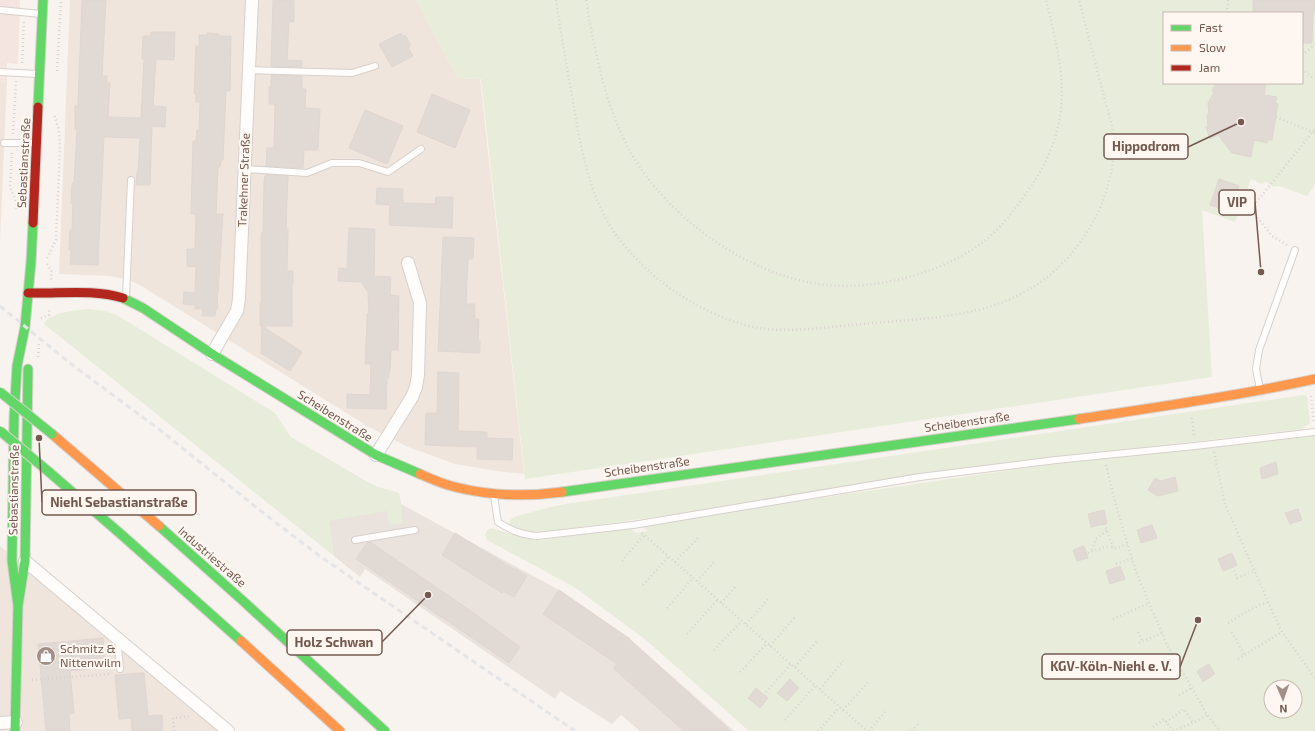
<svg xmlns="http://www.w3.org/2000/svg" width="1315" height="731" font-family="'Exo 2',sans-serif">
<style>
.residential{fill:#f0e5dd}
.commercial{fill:#f4e5e0}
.industrial{fill:#eae2dd}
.green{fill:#e7edda;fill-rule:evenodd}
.building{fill:#e1d9d4;stroke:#e0d6d1}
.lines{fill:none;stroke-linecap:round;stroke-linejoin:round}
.lane-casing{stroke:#d7d0cc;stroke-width:8}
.street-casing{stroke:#d7d0cc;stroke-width:14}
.fast-casing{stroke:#d7cfca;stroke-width:11}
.slow-casing{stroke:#d7cfca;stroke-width:11}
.jam-casing{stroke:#d7cfca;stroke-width:11}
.path{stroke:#dad2d0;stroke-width:2.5;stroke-dasharray:1 3;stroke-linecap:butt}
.lane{stroke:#fefdfc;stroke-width:6}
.street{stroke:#fefdfc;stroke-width:12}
.fast{stroke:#63d668;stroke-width:9}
.slow{stroke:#ff974d;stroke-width:9}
.jam{stroke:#b3261e;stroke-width:9}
.rail{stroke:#e5e4e6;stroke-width:3;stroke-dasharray:6 4;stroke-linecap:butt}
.fast-bridge-casing{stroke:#d9d0cc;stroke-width:11;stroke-linecap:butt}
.fast-bridge{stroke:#63d668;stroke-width:9}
.labels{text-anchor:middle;stroke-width:4;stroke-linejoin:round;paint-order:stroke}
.street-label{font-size:12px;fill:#745950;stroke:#fef7f1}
.poi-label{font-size:12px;fill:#745950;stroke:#fef7f1;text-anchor:start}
.leader{fill:none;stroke:#745950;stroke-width:1.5}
.callout-dot{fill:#745950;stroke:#fef7f1;stroke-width:1.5}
.callout{fill:#fef7f1;stroke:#745950;stroke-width:1.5}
.callout-label{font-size:13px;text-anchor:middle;font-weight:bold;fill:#745950}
</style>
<rect width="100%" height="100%" fill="#f8f3ee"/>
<path class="residential" d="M70,0h346l42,78 22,1 44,395 -28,-3 -41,-7 -47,-17 -39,-20 -231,-143 -12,-5 -17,-3 -50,-2z
M0,81l7,1 -7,160z
M0,546l92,77 126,108h-218z"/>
<path class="commercial" d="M0,0h20l-2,64 -11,-1v19l-7,-1z"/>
<path class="industrial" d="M318,453l49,29 11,5 21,6 2,11 158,86 71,49 104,92h-94l-19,-16 -9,9 -52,-33 -5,8 -190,-130 -5,8 -26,-21z"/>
<path class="green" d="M416,0h899v184l-8,12 -28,-10 -5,1 -9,-6 -3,3 -11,-5 -16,43 -33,-12 10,167 -687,102 -44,-400 -23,-1zM1164,13h138v70h-138z
M89,309l15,2 13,4 158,98 16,24 76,45 11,5 21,6 4,30 -14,2 -2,-14 -58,10 5,35 -290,-232c5,-12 34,-14 45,-15z
M1303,395l4,1 3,27 -8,6 -284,33 -355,54 -120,16c-11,-1 -25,-1 -34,-8l1,-4 4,-3 37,-10 15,-3z
M1315,435v296h-566l-103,-91 -38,-28 -34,-25 -87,-47 -2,-5 2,-5 4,-2 38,11 13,1 88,-12 6,5 12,-2 -7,-5 63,-11 321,-47 83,-11 110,-10zM1271,687h24v24h-24z"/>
<path class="building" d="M82,0h24l-4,76h5v7h3l-2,34 33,1 3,-59h-2l1,-23h8v-4h24l-1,28 -18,-1 -3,47 13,1 -1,20 -13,-1 -2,59h-14l1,-13h1l2,-34 -36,-1 -6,128 -28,-1 1,-13 -2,-1 1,-20h2l1,-26 -2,-1 1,-20h2l3,-54h-2v-23h3v-5z
M273,0h21v22l-5,-1 -2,39 15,1v6l-31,-1z
M1253,0h62v11l-2,2 -1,30h-10v-30h-49z
M207,33l12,1v2h12l-1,55h-4l-3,69h-2l-1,7h-2l-2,47h7l-5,79h-1l1,16h-2l-1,7h-13l1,-7h-8v-4l-12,-1 1,-12 11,1 1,-26 -9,-1v-17h8l1,-35h-5l2,-73h3l1,-11 2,1 1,-29h-4v-8h-2l2,-48h3v-11h8z
M401,33l2,4 2,-2 5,8 -1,6 4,7 -21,11 -13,-23z
M271,75l31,1v13h4l-1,19 15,1 -2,41h-14l-1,18 -37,-2 1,-18h7l1,-44h-6v-17h2z
M1216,83h50l-2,12 13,2 -2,6 3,1 -6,36h-4l-1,3 -13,-3 -3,17 -19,-4 -14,-18 -8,4 -4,-12h2l-1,-12h2l-1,-12 6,-11 -2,-1z
M432,94l38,16 -15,38 -38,-16z
M365,110l38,16 -16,38 -38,-16z
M266,175l22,1 -2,52h2l-1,43h6v14h-1v41h-32v-23h1v-70h2l1,-50 1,-7z
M1219,179l20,7 -9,26 -20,-7z
M377,188l26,1v14l32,1 1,-7h17l-1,31 -63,-3 1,-20 -14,-1z
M349,228l26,1 -1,47 17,1 -1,18 9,1 -1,54h-7l-1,21h-1v7h-2l-1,31 -39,-1v-14l23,1 1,-31h-6l2,-42v-8h2l-1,-22 -7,-10 -23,-1 1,-13 8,1z
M443,237l31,1 -1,21h-5l-2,45h9v15h4l-1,21h2v13l-42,-2z
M262,326l40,26 -12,19 -29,-18z
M438,372l21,1 -1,58 29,1v6l26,1 -1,21 -35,-1v-12l-52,-2 1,-32h11z
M1276,462l2,12 -16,5 -2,-11z
M1175,477l3,14 -20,5 -10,-6 7,-12 6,3z
M1298,509l4,11 -12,4 -5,-11z
M1104,510l3,13 -16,4 -3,-13z
M1152,525l5,13 -16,5 -4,-13z
M455,533l60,37 1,-1 11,7 -13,21 -11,-6 -1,2 -60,-38z
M370,542l98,67 52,38 -11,16 -153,-104 11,-16z
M1084,546l4,12 -11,3 -4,-11z
M1232,553l5,12 -14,6 -5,-12z
M1120,566l5,13 -15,5 -4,-13z
M559,590l71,49v1l101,91h-47l-71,-63 4,-4 -74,-50z
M103,638l2,29 -35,4 4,42 -5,1 1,17h-24l-8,-87z
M1209,664l6,10 -12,8 -6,-11z
M144,673l4,43 14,-1 1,16h-31l-1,-13 -12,1 -4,-44z
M790,679l9,9 -12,13 -10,-8z
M756,688l12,10 -8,10 -12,-10z"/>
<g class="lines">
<defs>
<path id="lane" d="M0,10l41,4
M249,70l103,3 23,-7
M0,72l38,2
M4,143h31
M245,169l62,4 25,-10h27l29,9 33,-23
M126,297l5,-117
M1260,389l-4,-20 3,-19 36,-100
M494,496l4,26c14,9 22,12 39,14l96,-11 287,-48 136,-17 139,-14 120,-14
M355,540l60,-10
M120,669l-2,-22 3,-6"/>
<path id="street" d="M212,354l25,-43 2,-12 13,-299
M376,455l36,-58 4,-10 2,-12 2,-72 -12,-40
M25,561l203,170
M0,723l16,-1"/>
<path id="fast" d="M38,107l5,-107
M123,298l20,10 69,46 164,101 44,19
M49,472l74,64 118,105
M562,492l517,-73
M159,526l83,74 143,131
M18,606l-6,-45 2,-143 3,-52 8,-39 6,-65 2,-39
M15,731l3,-125 7,-45 3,-192"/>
<path id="slow" d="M1079,419c79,-12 158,-23 236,-40
M52,434l107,92
M420,474c11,5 23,10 35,13 36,9 70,10 107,5
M241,641l99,90"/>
<path id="jam" d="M33,223l5,-116
M28,293c31,1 65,-4 95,5"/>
</defs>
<use href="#lane" class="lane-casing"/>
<use href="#street" class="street-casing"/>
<use href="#fast" class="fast-casing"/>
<use href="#slow" class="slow-casing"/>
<use href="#jam" class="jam-casing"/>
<path class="path" d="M556,0c5,32 10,64 16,96 8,46 15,96 42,136 31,44 79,78 131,93 37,10 79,2 117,-1 84,-8 161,-5 217,-80 13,-18 24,-38 29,-59 4,-15 7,-31 6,-46 -2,-17 -8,-34 -12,-50 -8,-30 -15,-59 -23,-89
M586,0c9,52 19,106 45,153 37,65 120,125 196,132 49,5 111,-11 152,-40 17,-12 31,-29 43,-46 21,-29 35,-54 39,-91 4,-35 -7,-74 -15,-108
M1227,13l1,-13
M1302,55l13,-10
M22,63l2,-41
M1302,69l13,11
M57,71l4,-71
M1276,117l39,16
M13,134l3,-53
M12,153l-2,34 6,15 1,9
M1287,245l-15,-9 -21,-27 64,-80
M47,258l9,-18 4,-93 -1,-17 -5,-16
M47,264l5,8 -1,8
M41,318l8,-3v-6
M38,357l1,-13
M1311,396l3,27
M1192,418l2,19
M1214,452l11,52 44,100 13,28 33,46
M1106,465l9,37 21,70 30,71 42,73 12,15
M1104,524l10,25 13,-5
M642,533l225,198
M1092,550l4,-11 11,-9
M1088,553l3,-2c8,0 14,-7 22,-3
M622,561l22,-26
M675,562l23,-24
M1116,564l16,-5
M1232,567l5,11 17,-7
M697,581l18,-20
M643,585l26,-29
M721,603l15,-17
M667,608l26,-30
M1113,619l36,-16
M1228,623c13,-8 25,-16 40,-21
M746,624l23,-26
M1138,632l5,10
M1232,632l12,23
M687,634l31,-35
M1139,643l23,-10
M770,646l26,-30
M714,650l28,-29
M1238,659l44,-27
M795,667l23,-27
M740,672l27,-29
M1137,678l4,-4 8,-2 8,-4 7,-1 12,-7
M32,680l78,-6v-2
M820,689l23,-28
M766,692l25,-28
M1179,695l13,-7
M843,710l26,-29
M785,720l30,-34
M1166,722l18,-13 9,14
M1153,727l11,-8 9,12
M174,731l-1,-13 17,-2
M818,731l22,-24
M869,731l16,-19
M912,731l7,-8
M1173,731l24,-10 10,-6"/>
<use href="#lane" class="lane"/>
<use href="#street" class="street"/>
<use href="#fast" class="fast"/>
<use href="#slow" class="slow"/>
<use href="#jam" class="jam"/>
<path class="rail" d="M0,306l71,58 89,66 102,82 59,45 254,174"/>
<defs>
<path id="fast-bridge" d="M0,392l52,42
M0,431l49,41"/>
</defs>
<use href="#fast-bridge" class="fast-bridge-casing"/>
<use href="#fast-bridge" class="fast-bridge"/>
</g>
<defs>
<symbol id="shop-disc" viewBox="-11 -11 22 22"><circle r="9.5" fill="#a28f87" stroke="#fef7f1"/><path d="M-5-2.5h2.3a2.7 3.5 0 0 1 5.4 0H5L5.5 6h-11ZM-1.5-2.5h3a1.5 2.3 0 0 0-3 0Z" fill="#fff"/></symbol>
</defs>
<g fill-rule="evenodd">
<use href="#shop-disc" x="35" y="645" width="22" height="22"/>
</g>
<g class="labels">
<g class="street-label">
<text transform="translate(24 163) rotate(-87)" y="4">Sebastianstraße</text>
<text transform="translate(244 180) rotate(-88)" y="4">Trakehner Straße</text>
<text transform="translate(335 416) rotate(32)" y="4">Scheibenstraße</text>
<text transform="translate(967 422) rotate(-8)" y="4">Scheibenstraße</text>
<text transform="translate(647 467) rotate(-8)" y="4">Scheibenstraße</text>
<text transform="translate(14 490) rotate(-89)" y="4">Sebastianstraße</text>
<text transform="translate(212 557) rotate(41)" y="4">Industriestraße</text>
</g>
<g class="poi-label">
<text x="60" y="653">Schmitz &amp;<tspan x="60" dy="14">Nittenwilm</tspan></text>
</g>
</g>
<path class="leader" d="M1241 122L1188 147M1261 272L1255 202M39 438L42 502M428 595L382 642M1198 620L1180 667"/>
<g class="callout-dot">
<circle cx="1241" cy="122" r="4"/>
<circle cx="1261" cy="272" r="4"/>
<circle cx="39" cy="438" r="4"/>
<circle cx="428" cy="595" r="4"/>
<circle cx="1198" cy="620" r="4"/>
</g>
<g class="callout">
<rect x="1104" y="134" width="84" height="25" rx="4"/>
<rect x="1219" y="190" width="36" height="25" rx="4"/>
<rect x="42" y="490" width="154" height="25" rx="4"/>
<rect x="287" y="630" width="95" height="25" rx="4"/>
<rect x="1042" y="654" width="138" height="25" rx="4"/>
</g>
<g class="callout-label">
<text x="1146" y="151">Hippodrom</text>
<text x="1237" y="207">VIP</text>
<text x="119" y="507">Niehl Sebastianstraße</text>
<text x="334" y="647">Holz Schwan</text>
<text x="1111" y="671">KGV-Köln-Niehl e. V.</text>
</g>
<rect x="1163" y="12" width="140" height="72" fill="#fef7f1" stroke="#c7b8b1"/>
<rect x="1171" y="25" width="20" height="6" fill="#63d668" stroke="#c7b8b1"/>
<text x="1199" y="32" font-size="12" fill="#745950">Fast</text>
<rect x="1171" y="45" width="20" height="6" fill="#ff974d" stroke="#c7b8b1"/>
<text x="1199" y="52" font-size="12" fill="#745950">Slow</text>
<rect x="1171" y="65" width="20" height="6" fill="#b3261e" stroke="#c7b8b1"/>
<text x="1199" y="72" font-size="12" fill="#745950">Jam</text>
<g transform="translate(1283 699) rotate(178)"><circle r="19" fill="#fef7f1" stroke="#c7b8b1"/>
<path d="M0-3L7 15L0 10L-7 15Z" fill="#a28f87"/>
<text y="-6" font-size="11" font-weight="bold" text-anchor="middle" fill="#745950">N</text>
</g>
</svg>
